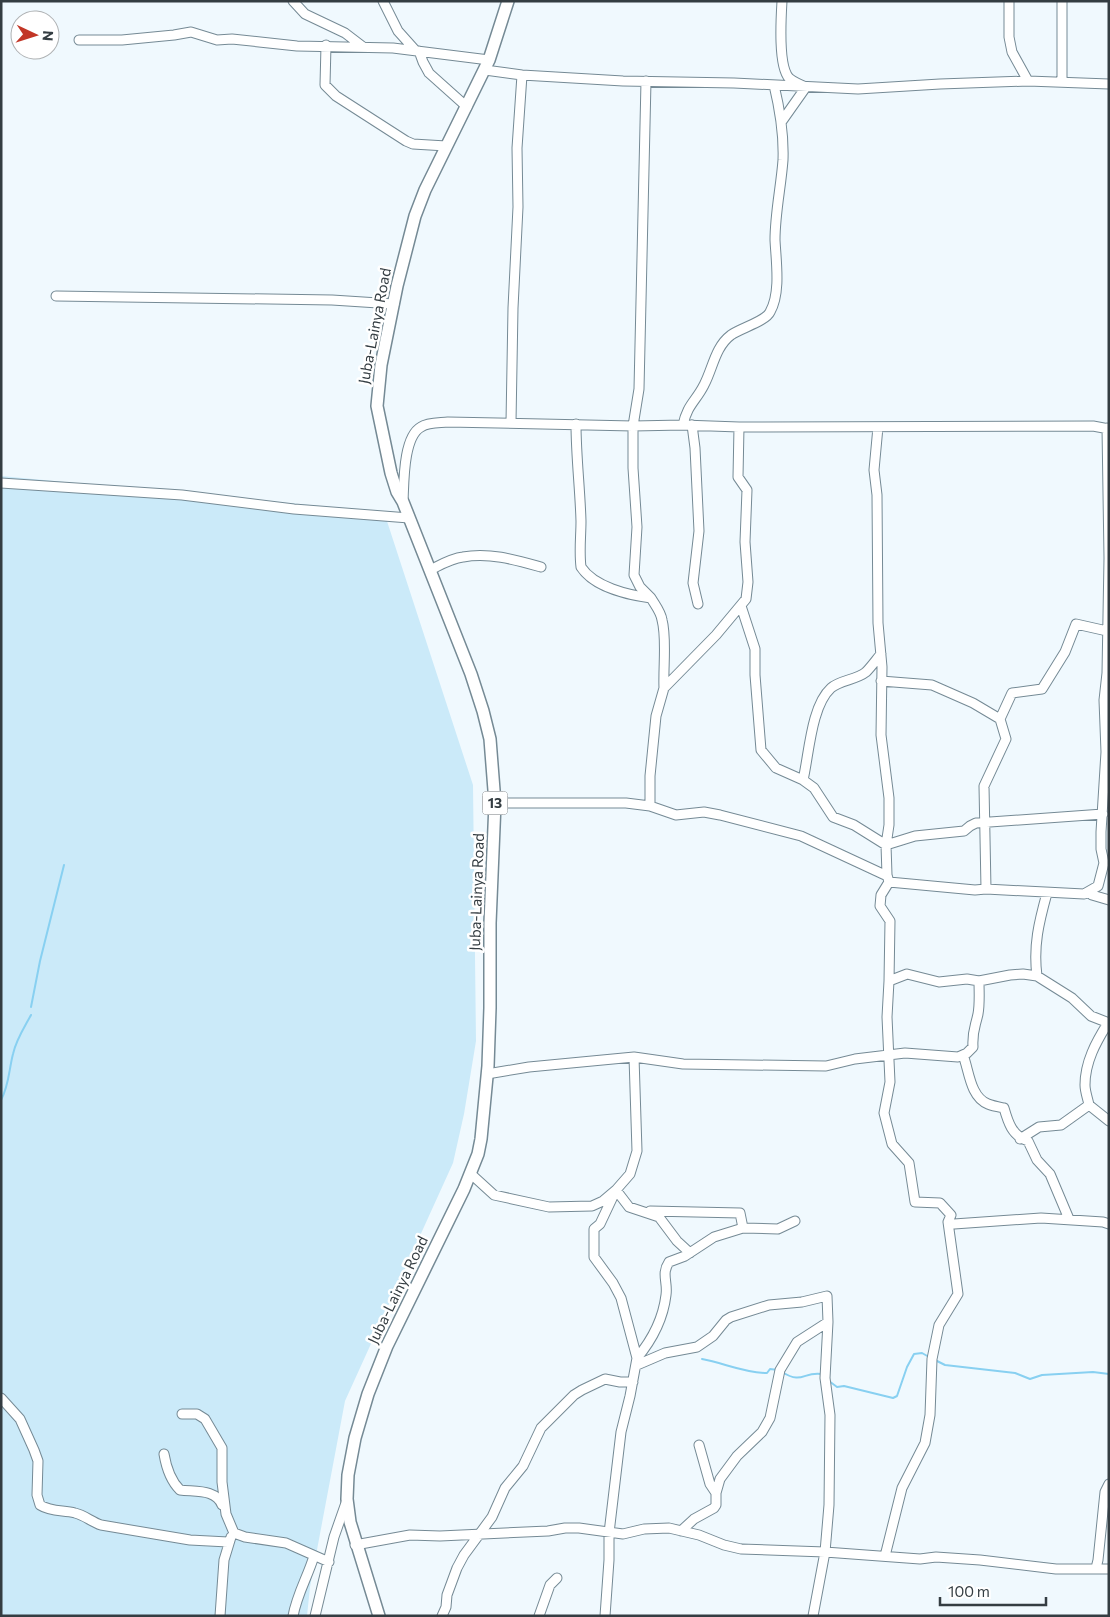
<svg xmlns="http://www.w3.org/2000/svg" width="1110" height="1617" font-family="Commissioner,sans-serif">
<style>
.green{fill:#cbeaf9}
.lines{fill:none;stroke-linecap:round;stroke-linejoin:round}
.stream{stroke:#88d0f1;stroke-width:2}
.minor-casing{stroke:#758a95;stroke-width:11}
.major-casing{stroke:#758a95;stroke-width:14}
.minor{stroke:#fff;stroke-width:9}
.major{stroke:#fff;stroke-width:11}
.labels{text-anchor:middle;stroke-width:5;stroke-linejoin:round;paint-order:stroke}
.shield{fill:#fff;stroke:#71777b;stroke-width:1}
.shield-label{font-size:14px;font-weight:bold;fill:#343d42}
.street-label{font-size:15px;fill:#343d42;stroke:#fff}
</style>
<rect width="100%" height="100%" fill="#f0f9fe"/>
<path class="green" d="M1,476l383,36 89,273 3,256 -12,73 -11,49 -108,238 -35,186 -3,29h-306z"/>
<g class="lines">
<path class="stream" d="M31,1007l9,-46 24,-96
M1,1100c8,-14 8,-31 12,-46 3,-14 11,-26 18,-39
M702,1359c22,4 42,14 65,14l3,-4 8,1
M935,1360l10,5 70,8 15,6 12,-4 51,-3 16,2
M782,1372c21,13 21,-1 40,2
M829,1381l8,6 7,-1 49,12 4,-2 10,-29 7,-13 8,-1 7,4"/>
<defs>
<path id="minor" d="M293,1l12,13 40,19 17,13
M383,1l15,30 17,19
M782,1c-1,17 -4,65 7,77 5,4 12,7 17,9l-24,34
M1009,1v36l3,15 16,29
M79,40h43l52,-5 17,-3 26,8 15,-1 65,7 96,2 96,12
M326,45l-1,40 11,11 70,45 7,3 33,2
M419,51l4,11 6,11 38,34
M485,70l37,5 101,6 111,2 124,6 82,-5 88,-3 81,3
M646,81l-7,308 -6,37v42l4,59 -3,48 6,12 11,11
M1062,82v-81
M56,296l276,4 62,4
M511,422l2,-114 5,-101 -1,-59 5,-73
M576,424c0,32 4,64 5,97 0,15 -2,30 0,46 13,20 47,28 70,31 4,7 10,14 11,22 5,18 1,48 2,68
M683,425c4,-20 13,-24 21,-40 9,-17 11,-38 27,-50 10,-7 35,-14 39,-23 11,-19 6,-51 5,-72 0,-27 6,-53 8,-80 1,-26 -3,-50 -9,-75
M692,425l3,23 4,83 -6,52 5,21
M878,427l-4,43 3,25 1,128 4,44 -1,68 8,63v27l-3,20 1,30 2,7 86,8 11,-1 98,5 14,-8 6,-23 -3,-14v-17l5,-80 -2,-52 3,-27 2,-115 -2,-130
M1,483l181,12 112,14 115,9
M403,502c1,-19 0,-65 18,-75 7,-5 19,-4 27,-5l185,4 50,-1 56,2 354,-1 16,3
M430,570c10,-5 22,-12 33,-13 26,-5 53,3 78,10
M741,606l14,43v26l6,75 15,18 27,12 11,8 19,29 21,8 32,20 29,-9 49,-5 6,-5 6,-3 127,-9
M881,681l51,4 41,18 27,16
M803,780c6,-25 8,-74 28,-92 9,-8 25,-8 35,-16 5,-5 10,-12 15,-18
M495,803h131l24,3v-30l6,-60 8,-28 52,-53 30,-36 2,-17 -3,-40 2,-52 -9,-13 1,-50
M650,806l26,9 28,-3 16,3 81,21 84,39
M889,882l-8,13 -1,11 10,15 -1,60
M986,889l-2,-103 22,-47 -6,-20 12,-26 30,-4 23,-37 11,-28 31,7
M1089,892l3,3 17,5
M1037,976c-4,-30 2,-54 10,-83
M979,981l-12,-2 -28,3 -32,-8 -18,7 -2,36 3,65 -6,31 8,31 17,19 6,39 25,1 11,12 -3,7 6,2 87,-6 62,4 6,2
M963,1055c6,15 7,42 25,49 5,2 11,3 16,4 4,14 8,28 24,33l9,19 13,14 19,45
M487,1074l42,-7 105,-10 49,7 143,2 29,-7 50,-6 53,4 9,-4 6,-6c-1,-16 2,-19 5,-33 2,-11 1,-22 1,-33l31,-6 13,-1 14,2 35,22 19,18 18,7
M1089,1105c-1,-6 -4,-13 -4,-20 0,-23 11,-43 23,-62
M1020,1139l19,-12 22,-2 28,-20 20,16
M471,1174l23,21 55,12 43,-1 11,-5 13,-11 13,17 30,10 18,24 13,12
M650,1211l90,2 3,15
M637,1358c15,-18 26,-38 29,-63 2,-13 -5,-21 3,-33l16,-6 29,-19 29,-9 35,1 17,-8
M637,1365l28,-12 32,-6 16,-11 13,-16 5,-3 38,-12 33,-3 25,-6 1,26 -3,56 5,37 -1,90 -4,47 -12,64
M1,1398l19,21 14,31 4,11 -1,34 3,10c11,7 23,5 35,8 9,2 17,9 26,12l89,15 38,2
M182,1414h15l8,5 17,29v34l4,32 8,19 11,4 41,6 43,19
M699,1445l11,39 6,9
M164,1454c2,12 7,27 16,36 16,2 36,-1 42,15
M681,1531l13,-12 20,-11 2,-3v-12l4,-14 17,-23 25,-24 8,-14 10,-48 17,-28 31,-20
M355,1545l55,-10 30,1 108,-5 17,-3h14l44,6 21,-5 25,-1 30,7 25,10 17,4 84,3 95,7 16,-2 44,3 76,9h53
M885,1556l17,-68 23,-45 5,-28 2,-56 7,-34 19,-31 -10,-72
M1096,1568l2,-8 7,-68 4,-8
M220,1616l4,-56 7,-23
M293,1616c4,-22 15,-40 21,-60
M315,1616l19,-79 13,-37
M442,1616l4,-9 1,-12 10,-27 7,-13 28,-38 13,-29 18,-22 18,-38 33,-33 8,-5 23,-11 15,3h13
M539,1616l11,-31 7,-7
M605,1616l4,-56v-27l12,-101 9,-36 7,-38 -16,-60 -8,-15 -19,-26v-28l6,-5 16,-34 14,-16 7,-23 -3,-94"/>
<path id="major" d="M379,1616l-29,-94 -3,-23 1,-24 7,-37 13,-44 19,-48 77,-157 14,-35 3,-15 7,-73 2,-58v-85l5,-120 -5,-64 -7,-28 -12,-37 -68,-172 -6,-10 -6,-19 -14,-67 4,-41 16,-79 18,-70 10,-26 64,-130 19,-59"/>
</defs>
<use href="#minor" class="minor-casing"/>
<use href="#major" class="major-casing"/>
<use href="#minor" class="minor"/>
<use href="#major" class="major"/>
</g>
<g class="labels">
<rect class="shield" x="482.5" y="791.5" width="25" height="23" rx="4"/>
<g class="shield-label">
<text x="495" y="808">13</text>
</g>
<g class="street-label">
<text transform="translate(375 326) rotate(-79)" y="5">Juba-Lainya Road</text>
<text transform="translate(477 892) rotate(-88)" y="5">Juba-Lainya Road</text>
<text transform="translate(398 1290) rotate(-64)" y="5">Juba-Lainya Road</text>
</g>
</g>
<rect width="1110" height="1617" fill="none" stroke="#343d42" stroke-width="5"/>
<g transform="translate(35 35) rotate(94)"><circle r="24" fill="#ffffff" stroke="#aeb1b3"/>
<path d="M0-4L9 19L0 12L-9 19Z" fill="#c23626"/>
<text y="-8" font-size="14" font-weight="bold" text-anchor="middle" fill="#343d42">N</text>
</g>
<path d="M940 1597v8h106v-8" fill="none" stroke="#343d42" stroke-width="2.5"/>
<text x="948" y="1597" font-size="15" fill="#343d42" stroke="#ffffff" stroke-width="4" paint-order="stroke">100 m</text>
</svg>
